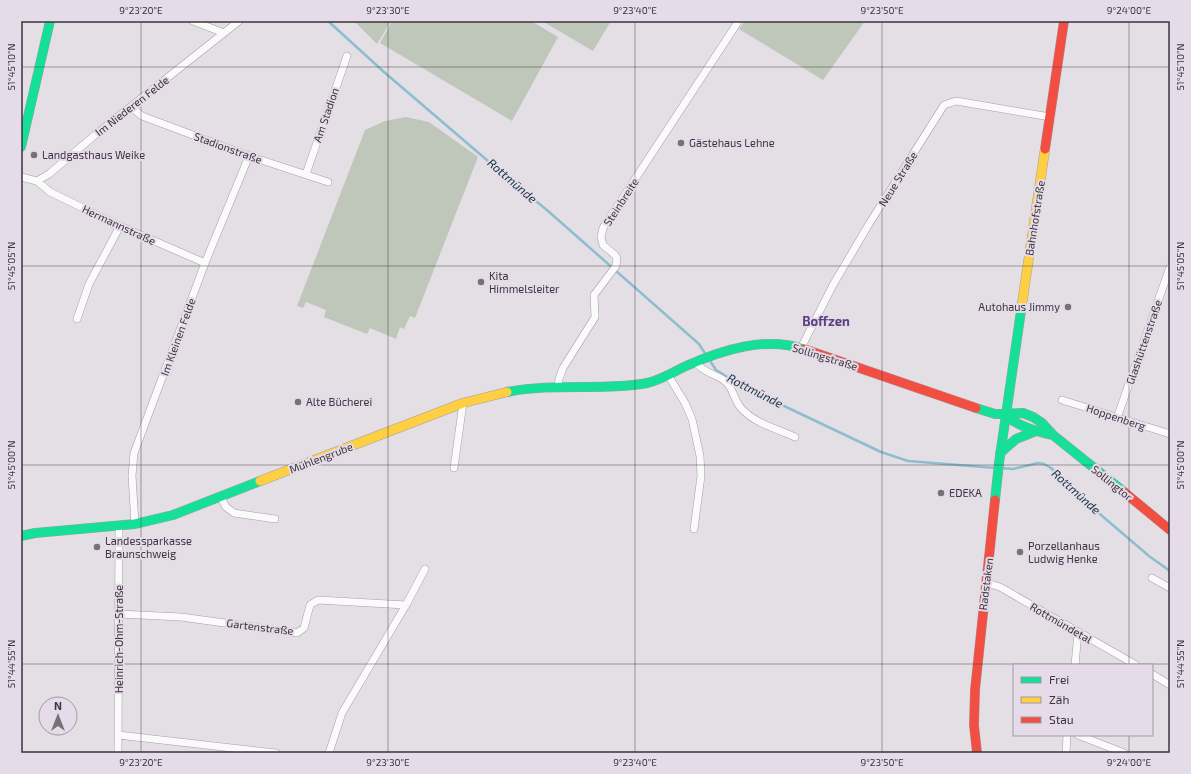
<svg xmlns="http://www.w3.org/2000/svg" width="1191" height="774" font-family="'Exo 2',sans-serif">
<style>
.green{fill:#bfc7ba}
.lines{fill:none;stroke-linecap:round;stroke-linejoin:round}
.stream{stroke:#8cbecd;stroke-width:2.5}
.street-casing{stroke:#a49fa5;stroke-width:8}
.fast-casing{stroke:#a49fa5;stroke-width:10}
.slow-casing{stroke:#a49fa5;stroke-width:10}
.jam-casing{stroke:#a49fa5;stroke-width:10}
.street{stroke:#fbfafb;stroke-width:7}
.fast{stroke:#16e098;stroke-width:9}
.slow{stroke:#ffcf43;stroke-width:9}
.jam{stroke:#f24e42;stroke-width:9}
.ticks{fill:none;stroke:#3a363b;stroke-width:1;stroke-opacity:0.45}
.poi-dot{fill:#767176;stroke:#e6dbe8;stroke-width:1.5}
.labels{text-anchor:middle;stroke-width:4;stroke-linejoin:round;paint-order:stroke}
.street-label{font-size:11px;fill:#3a363b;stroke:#e6dbe8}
.poi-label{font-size:11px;fill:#3a363b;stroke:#e6dbe8;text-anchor:start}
.water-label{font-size:12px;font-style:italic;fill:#0f343c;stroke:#e6dbe8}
.quarter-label{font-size:13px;font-weight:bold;fill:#58427f;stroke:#e6dbe8}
.neatline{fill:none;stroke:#3a363b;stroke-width:1.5}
.ticks-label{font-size:10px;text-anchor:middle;fill:#3a363b}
</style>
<rect width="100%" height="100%" fill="#e4dee5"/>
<path class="green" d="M354,21h37l-14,23z
M392,21h139l27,16 -46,84 -132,-78z
M542,21h69l-18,30z
M745,21h120l-42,59 -84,-51z
M406,117l23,5 49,35 -63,161 -5,-2 -6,13 -4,-2 -4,12 -26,-11 -3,6 -43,-17 2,-7 -20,-8 -3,6 -6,-2 68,-176 20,-9z"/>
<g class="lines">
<path class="stream" d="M328,21l56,51 125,107 39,32 151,133 7,11
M709,359l7,11 26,16 139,66 27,9 88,7
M1001,468l12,1 25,-6 6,1 7,4 29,29 69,59 21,15"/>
<defs>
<path id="street" d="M193,21l31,12
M132,108l10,8 107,40 79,26
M306,174l41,-118
M21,177l16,4 12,-7 46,-39 144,-114
M37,181l13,11 70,34 85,37
M77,319l12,-35 31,-58
M801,348l32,-63 36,-61 75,-119 12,-4 94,16
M695,362c10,12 22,12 31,20 7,6 8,18 15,26 13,15 36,21 54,29
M668,375l17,28 7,16 8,37 1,20 -7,53
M558,387l1,-8 4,-11 32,-51 -1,-22 22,-29 1,-8 -2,-3 -12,-10 -2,-8 2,-9 133,-203 2,-4
M1062,400l108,34
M1117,418l53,-151
M454,468l9,-65
M220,496l6,11 8,6 41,6
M135,524l-3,-48 2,-23 71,-190 44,-107
M1152,578l18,10
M987,583l13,4 136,78
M119,614l62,3 116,16 7,-5 6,-23 8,-5 88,5
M1075,665l3,-33
M1152,674l18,11
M118,735l158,18
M1078,735l46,18
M118,753l1,-228
M329,753l13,-40 64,-108 19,-36
M1066,753l1,-18"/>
<path id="fast" d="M21,147l29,-126
M507,392c25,-5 50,-5 76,-5 21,0 43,0 64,-4 14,-3 26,-11 39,-17 36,-16 79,-30 118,-17
M976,408l19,6 28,-1 10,4 9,6 11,12 71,57
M1005,415c15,12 30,16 48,20
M1000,453l16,-14 20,-8
M995,500l4,-37 23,-159
M21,536l14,-3 100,-9 38,-9 87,-34"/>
<path id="slow" d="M1022,304l23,-155
M260,481l203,-78 44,-11"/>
<path id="jam" d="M1045,149l19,-128
M804,349l172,59
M1124,492l46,38
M977,753l-3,-28 1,-35 20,-190"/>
</defs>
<use href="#street" class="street-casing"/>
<use href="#fast" class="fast-casing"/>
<use href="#slow" class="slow-casing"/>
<use href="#jam" class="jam-casing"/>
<use href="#street" class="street"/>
<use href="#fast" class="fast"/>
<use href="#slow" class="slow"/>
<use href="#jam" class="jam"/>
</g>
<path class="ticks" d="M141,21v732M388,21v732M635,21v732M882,21v732M1129,21v644M21,67h1149M21,266h1149M21,465h1149M21,664h1149M1129,735v18"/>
<g class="poi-dot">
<circle cx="681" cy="143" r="4"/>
<circle cx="34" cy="155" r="4"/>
<circle cx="481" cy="282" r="4"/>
<circle cx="1068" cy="307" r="4"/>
<circle cx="298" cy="402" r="4"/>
<circle cx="941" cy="493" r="4"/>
<circle cx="97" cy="547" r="4"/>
<circle cx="1020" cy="552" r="4"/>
</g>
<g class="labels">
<g class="street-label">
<text transform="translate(132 106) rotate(-38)" y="4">Im Niederen Felde</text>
<text transform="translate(326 115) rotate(-71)" y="4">Am Stadion</text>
<text transform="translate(228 148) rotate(20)" y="4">Stadionstraße</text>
<text transform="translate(898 179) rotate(-58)" y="4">Neue Straße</text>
<text transform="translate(621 202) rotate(-57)" y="4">Steinbreite</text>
<text transform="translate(1035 218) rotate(-81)" y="4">Bahnhofstraße</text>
<text transform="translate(119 225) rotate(25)" y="4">Hermannstraße</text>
<text transform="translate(178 337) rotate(-70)" y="4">Im Kleinen Felde</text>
<text transform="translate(1144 342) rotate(-71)" y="4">Glashüttenstraße</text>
<text transform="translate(825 357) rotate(17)" y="4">Sollingstraße</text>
<text transform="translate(1116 417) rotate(18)" y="4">Hoppenberg</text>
<text transform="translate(321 458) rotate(-21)" y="4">Mühlengrube</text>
<text transform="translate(1112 483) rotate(39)" y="4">Sollingtor</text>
<text transform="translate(986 584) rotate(-83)" y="4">Radstaken</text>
<text transform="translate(1061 623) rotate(30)" y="4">Rottmündetal</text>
<text transform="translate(260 627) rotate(7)" y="4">Gartenstraße</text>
<text transform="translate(119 639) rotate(-90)" y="4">Heinrich-Ohm-Straße</text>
</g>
<g class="poi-label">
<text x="689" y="147">Gästehaus Lehne</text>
<text x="42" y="159">Landgasthaus Weike</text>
<text x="489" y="280">Kita<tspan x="489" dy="13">Himmelsleiter</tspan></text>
<text x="1060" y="311" text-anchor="end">Autohaus Jimmy</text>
<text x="306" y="406">Alte Bücherei</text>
<text x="949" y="497">EDEKA</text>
<text x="105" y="545">Landessparkasse<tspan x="105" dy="13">Braunschweig</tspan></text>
<text x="1028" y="550">Porzellanhaus<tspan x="1028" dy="13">Ludwig Henke</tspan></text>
</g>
<g class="water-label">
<text transform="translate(512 181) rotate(41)" y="4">Rottmünde</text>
<text transform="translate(755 391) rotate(27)" y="4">Rottmünde</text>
<text transform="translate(1076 492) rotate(42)" y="4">Rottmünde</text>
</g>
<g class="quarter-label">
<text x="826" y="326">Boffzen</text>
</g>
</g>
<rect width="1191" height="774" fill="none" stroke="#e6dbe8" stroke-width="44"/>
<rect x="1013" y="664" width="140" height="72" fill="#e6dbe8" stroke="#a199a3"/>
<rect x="1021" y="677" width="20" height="6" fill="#16e098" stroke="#a199a3"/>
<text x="1049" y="684" font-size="12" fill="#3a363b">Frei</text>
<rect x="1021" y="697" width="20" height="6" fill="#ffcf43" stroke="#a199a3"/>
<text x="1049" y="704" font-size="12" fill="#3a363b">Zäh</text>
<rect x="1021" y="717" width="20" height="6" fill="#f24e42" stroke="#a199a3"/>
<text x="1049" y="724" font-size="12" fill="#3a363b">Stau</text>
<g transform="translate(58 716)"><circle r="19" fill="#e6dbe8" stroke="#a199a3"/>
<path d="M0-3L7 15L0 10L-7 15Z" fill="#767176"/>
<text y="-6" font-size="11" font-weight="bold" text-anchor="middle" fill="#3a363b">N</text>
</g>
<rect x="22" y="22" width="1147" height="730" class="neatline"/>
<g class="ticks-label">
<text x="141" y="14">9°23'20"E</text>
<text x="388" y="14">9°23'30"E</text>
<text x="635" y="14">9°23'40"E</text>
<text x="882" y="14">9°23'50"E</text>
<text x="1129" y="14">9°24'00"E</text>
<text transform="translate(11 67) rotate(-90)" y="4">51°45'10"N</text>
<text transform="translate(1180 67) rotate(-90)" y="4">51°45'10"N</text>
<text transform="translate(11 266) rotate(-90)" y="4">51°45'05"N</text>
<text transform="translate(1180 266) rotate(-90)" y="4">51°45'05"N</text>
<text transform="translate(11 465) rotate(-90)" y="4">51°45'00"N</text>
<text transform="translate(1180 465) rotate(-90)" y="4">51°45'00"N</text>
<text transform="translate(11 664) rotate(-90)" y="4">51°44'55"N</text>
<text transform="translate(1180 664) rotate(-90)" y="4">51°44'55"N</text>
<text x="141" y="766">9°23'20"E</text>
<text x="388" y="766">9°23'30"E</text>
<text x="635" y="766">9°23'40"E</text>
<text x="882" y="766">9°23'50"E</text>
<text x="1129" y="766">9°24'00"E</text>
</g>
</svg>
